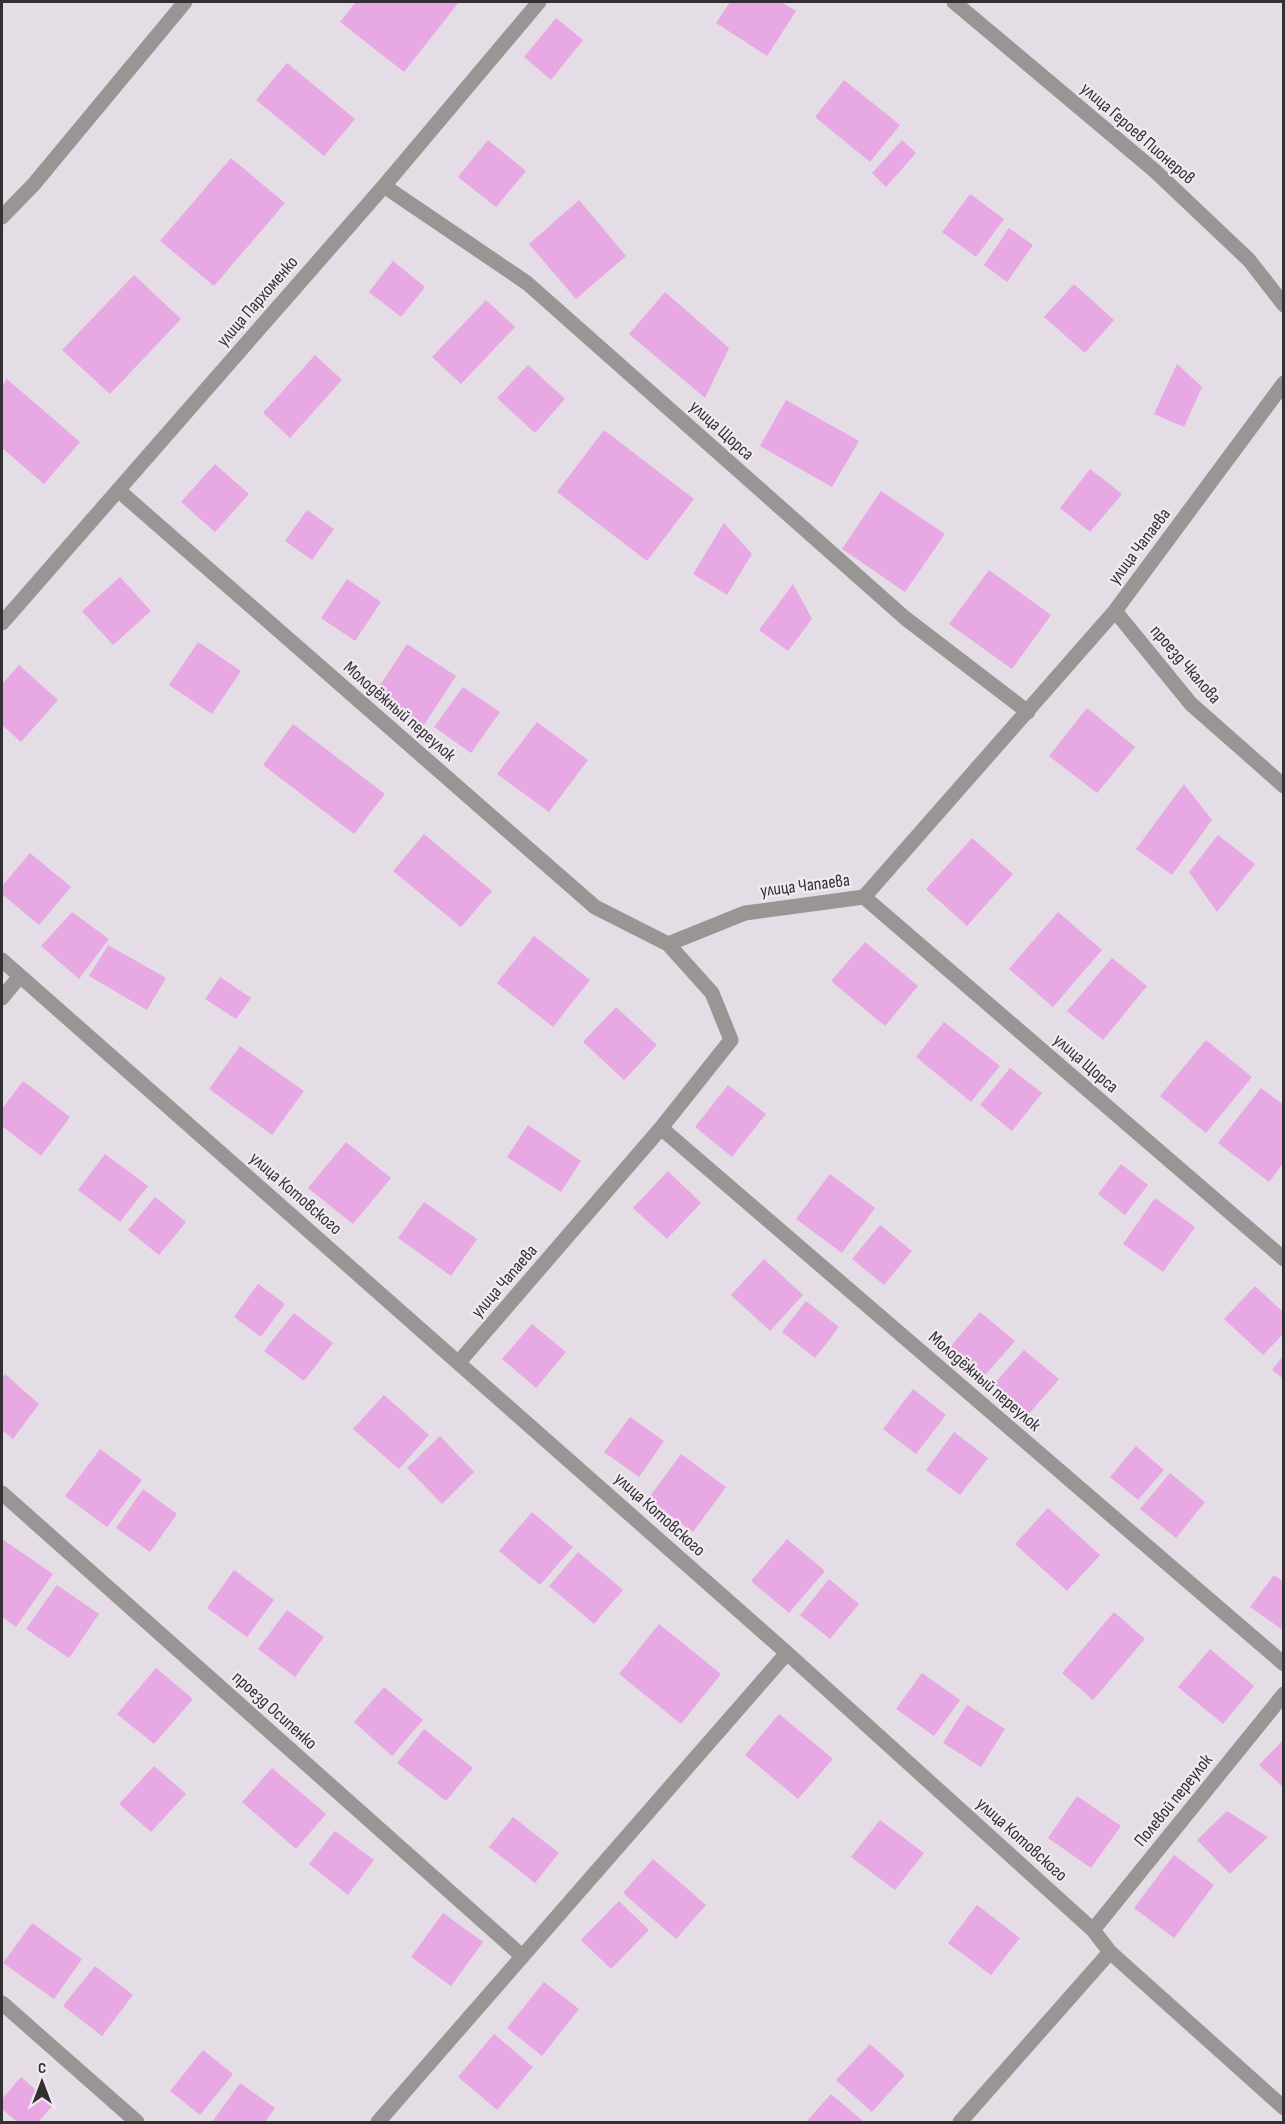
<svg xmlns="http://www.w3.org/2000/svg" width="1285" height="2124" font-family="'Sofia Sans Condensed',sans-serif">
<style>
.building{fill:#e8a8e4}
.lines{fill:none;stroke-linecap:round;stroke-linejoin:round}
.minor{stroke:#9a9595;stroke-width:15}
.labels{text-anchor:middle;stroke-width:4.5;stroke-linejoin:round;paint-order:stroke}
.street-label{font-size:18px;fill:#323033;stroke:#f1eaf2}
</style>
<rect width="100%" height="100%" fill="#e4dde5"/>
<path class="building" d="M356,2h103l-55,70 -64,-50z
M730,2h51l15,9 -29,45 -51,-33z
M556,18l27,22 -32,40 -27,-23z
M287,63l68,56 -31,37 -68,-56z
M844,80l56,45 -30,37 -55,-45z
M488,140l38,31 -30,36 -38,-30z
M902,140l14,13 -30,34 -14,-14z
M231,158l54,45 -71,83 -54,-45z
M970,194l34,25 -28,38 -34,-25z
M579,200l47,56 -50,43 -47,-55z
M1009,228l24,17 -26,37 -23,-17z
M393,261l32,26 -24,30 -32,-25z
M134,275l47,44 -71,75 -48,-44z
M1074,284l40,36 -29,33 -41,-36z
M665,292l64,56 -24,50 -76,-64z
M486,300l29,27 -54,57 -29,-27z
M315,355l27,25 -52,58 -27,-25z
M1177,364l25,23 -18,40 -30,-13z
M528,365l37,34 -30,34 -38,-35z
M7,379l73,63 -36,42 -42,-36v-62z
M786,400l73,41 -27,46 -72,-41z
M604,430l90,69 -47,62 -90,-69z
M215,464l34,30 -34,38 -34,-30z
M1090,469l32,25 -32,38 -30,-24z
M881,491l64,43 -40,58 -63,-43z
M307,510l27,19 -22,31 -27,-19z
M724,523l28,31 -25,41 -34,-21z
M989,570l62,45 -39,54 -63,-45z
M120,577l31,34 -38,34 -31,-34z
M347,579l34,23 -26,39 -34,-23z
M793,584l19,35 -24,32 -29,-21z
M198,642l43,29 -29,43 -43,-29z
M407,644l49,32 -34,52 -49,-32z
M19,665l39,35 -37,42 -19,-17v-41z
M463,687l37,25 -29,41 -37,-26z
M1087,708l48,39 -38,46 -48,-37z
M537,722l51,38 -39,52 -52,-38z
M293,724l92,70 -31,40 -91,-69z
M1184,784l28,36 -40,55 -36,-26z
M424,834l68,57 -31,36 -68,-56z
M1218,835l37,29 -38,48 -28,-40z
M972,838l41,36 -46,52 -41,-37z
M30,853l41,34 -32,38 -37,-31v-8z
M72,912l37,27 -30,40 -38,-33z
M1058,912l44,38 -49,57 -44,-38z
M534,936l56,44 -37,47 -56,-44z
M865,942l53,44 -33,40 -54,-45z
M108,945l58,33 -19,32 -58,-34z
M1112,958l35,28 -44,54 -36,-29z
M220,977l31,21 -15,21 -31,-20z
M616,1007l41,38 -33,35 -41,-38z
M944,1022l56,44 -29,36 -55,-45z
M1206,1040l46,37 -46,56 -46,-37z
M240,1046l64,45 -32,44 -63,-46z
M1010,1068l32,25 -30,38 -32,-26z
M23,1081l47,36 -29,39 -39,-30v-17z
M728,1085l38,29 -34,43 -37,-30z
M1261,1088l23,17v57l-15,20 -51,-39z
M528,1125l53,36 -20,31 -54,-35z
M346,1142l45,36 -38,46 -45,-36z
M105,1154l43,32 -28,36 -42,-32z
M1121,1164l27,21 -23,30 -27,-21z
M668,1171l33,32 -34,36 -34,-31z
M830,1174l45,34 -33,45 -46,-34z
M155,1197l31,25 -27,33 -31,-25z
M1155,1198l40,29 -32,45 -40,-28z
M424,1202l53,37 -26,37 -53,-38z
M880,1225l32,26 -28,34 -32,-26z
M764,1259l39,36 -33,36 -39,-36z
M258,1284l27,20 -24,33 -27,-20z
M1255,1286l29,27v20l-21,22 -39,-36z
M806,1301l33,26 -24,31 -33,-26z
M980,1312l35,29 -35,40 -34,-29z
M294,1313l39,30 -29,38 -40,-30z
M532,1324l34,28 -30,36 -34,-29z
M1024,1350l35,29 -31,36 -34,-31z
M1284,1355v24l-12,-9z
M5,1374l34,30 -26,35 -11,-9v-51z
M913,1389l33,26 -30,39 -33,-25z
M384,1395l45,40 -30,34 -46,-40z
M630,1417l34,24 -25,36 -35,-25z
M954,1432l34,26 -28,37 -34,-25z
M440,1436l34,36 -32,32 -35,-36z
M1136,1446l28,24 -26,30 -28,-23z
M100,1449l42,31 -35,47 -42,-31z
M681,1454l45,33 -33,45 -45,-33z
M1170,1473l35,29 -29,36 -36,-29z
M143,1489l34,25 -27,38 -34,-24z
M1048,1508l52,47 -33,36 -52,-47z
M532,1512l41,35 -33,38 -41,-34z
M2,1539l51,35 -37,53 -14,-10z
M787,1539l38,32 -36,42 -38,-32z
M578,1552l45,38 -29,34 -45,-38z
M234,1570l40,30 -27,37 -40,-29z
M1274,1575l10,7v49l-34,-24z
M829,1579l30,25 -29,35 -30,-24z
M57,1585l42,29 -30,44 -43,-29z
M287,1610l37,27 -29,40 -37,-28z
M1114,1612l31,27 -52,61 -31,-27z
M659,1624l62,50 -40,50 -62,-50z
M1210,1649l44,37 -31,38 -45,-37z
M156,1668l37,31 -39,45 -37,-30z
M922,1673l38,27 -26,36 -38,-27z
M384,1687l39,33 -31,36 -38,-34z
M967,1705l38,24 -24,38 -38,-24z
M779,1714l54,45 -35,40 -53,-44z
M424,1729l49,39 -27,33 -49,-38z
M1284,1739v49l-25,-23z
M154,1766l32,28 -35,38 -32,-28z
M272,1768l54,46 -30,35 -54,-47z
M1077,1796l44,30 -30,42 -43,-30z
M1227,1811l41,26 -38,37 -33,-34z
M513,1817l46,36 -24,30 -46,-36z
M880,1820l44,33 -29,37 -44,-33z
M335,1831l39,29 -26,35 -39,-31z
M1174,1855l40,30 -40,53 -40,-30z
M653,1859l53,46 -30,34 -53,-46z
M619,1901l30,29 -38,39 -30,-29z
M977,1905l43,33 -29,37 -43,-32z
M443,1913l40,29 -32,44 -40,-29z
M32,1923l50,36 -28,40 -51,-36z
M95,1966l38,29 -31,41 -39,-30z
M544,1982l35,27 -37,47 -35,-28z
M494,2034l39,33 -36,43 -39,-33z
M870,2044l35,31 -33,37 -36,-32z
M203,2050l30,24 -33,41 -30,-24z
M21,2077l32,28 -15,17h-21l-15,-13v-10z
M240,2083l35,25 -10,14h-53z
M831,2094l32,27 -2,1h-55z"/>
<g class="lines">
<path class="minor" d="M954,2l201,169 94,89 35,45
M384,186l143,97 378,335 123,94
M2,217l32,-33 151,-182
M118,490l477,417 73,37
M1115,611l76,93 93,82
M2,623l382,-437 155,-184
M864,897l420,362
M2,960l785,693 306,277 17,22 174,156
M2,998l18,-22
M661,1128l623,536
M459,1362l202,-234 70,-88 -19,-47 -44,-49 77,-31 119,-16 251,-286 169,-228
M2,1493l520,463
M1093,1930l191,-236
M2,2003l135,119
M378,2122l409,-469
M960,2122l150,-170"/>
</g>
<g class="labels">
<g class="street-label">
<text transform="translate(1138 133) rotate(41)" y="6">улица Героев Пионеров</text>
<text transform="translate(257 301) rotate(-49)" y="6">улица Пархоменко</text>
<text transform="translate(722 430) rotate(42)" y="6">улица Щорса</text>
<text transform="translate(1139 546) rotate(-53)" y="6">улица Чапаева</text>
<text transform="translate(1186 664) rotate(49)" y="6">проезд Чкалова</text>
<text transform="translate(400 711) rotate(41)" y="6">Молодёжный переулок</text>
<text transform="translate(805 885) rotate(-7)" y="6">улица Чапаева</text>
<text transform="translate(1086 1063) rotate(41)" y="6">улица Щорса</text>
<text transform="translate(296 1193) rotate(41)" y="6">улица Котовского</text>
<text transform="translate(504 1281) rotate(-49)" y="6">улица Чапаева</text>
<text transform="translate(985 1381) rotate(41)" y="6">Молодёжный переулок</text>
<text transform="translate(660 1514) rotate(42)" y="6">улица Котовского</text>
<text transform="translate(275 1710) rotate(42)" y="6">проезд Осипенко</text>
<text transform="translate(1173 1800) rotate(-51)" y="6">Полевой переулок</text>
<text transform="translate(1022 1839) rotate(42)" y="6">улица Котовского</text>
</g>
</g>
<rect width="1285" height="2124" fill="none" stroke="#323033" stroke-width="6"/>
<g transform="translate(42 2082)" stroke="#f1eaf2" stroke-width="4.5" paint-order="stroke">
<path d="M0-4.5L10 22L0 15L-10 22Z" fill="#323033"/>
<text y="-9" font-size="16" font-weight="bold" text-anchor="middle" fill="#323033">С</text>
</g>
</svg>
